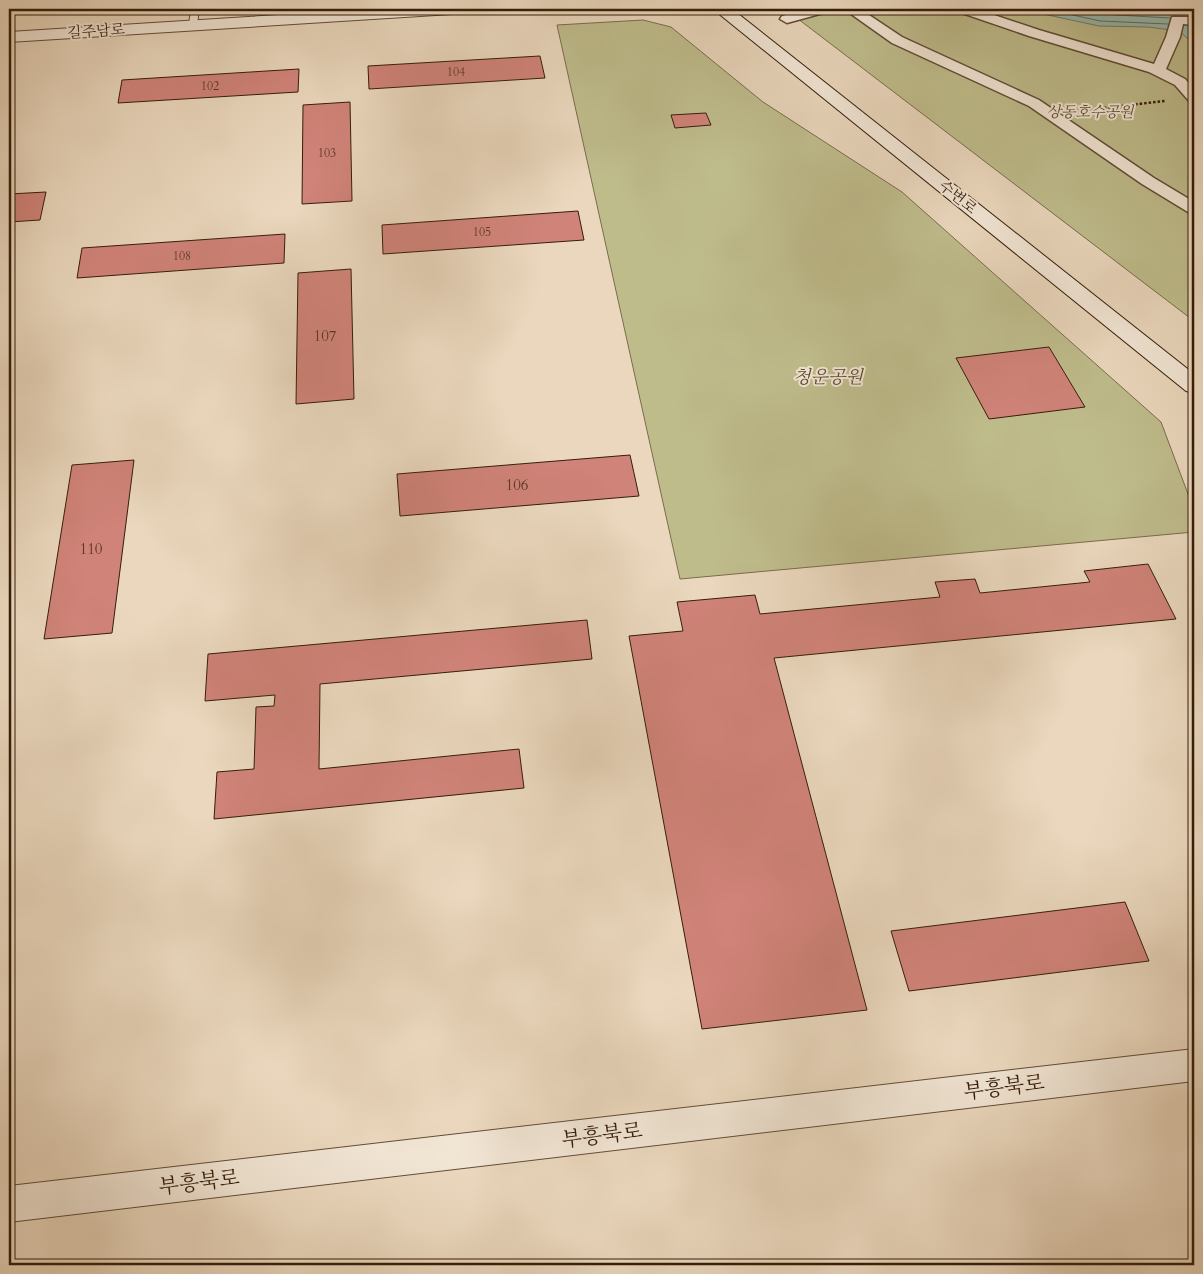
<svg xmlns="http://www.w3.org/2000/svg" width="1203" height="1274" font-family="Cardo,'Noto Serif KR',serif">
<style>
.green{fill:#bfbc8c;stroke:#7a6c4b}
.water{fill:#98baaf;stroke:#707b6d}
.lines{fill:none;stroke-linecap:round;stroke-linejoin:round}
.shore{stroke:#666c5c;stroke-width:1}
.building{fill:#d08379;stroke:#351d0a}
.service-casing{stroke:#624c37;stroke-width:2}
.pedestrian-casing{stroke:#624c37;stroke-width:3}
.tertiary-casing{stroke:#624c37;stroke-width:2}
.secondary-casing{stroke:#351d0a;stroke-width:2}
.path{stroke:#351d0a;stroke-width:2.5;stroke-dasharray:2.5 2;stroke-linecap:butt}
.service{fill:#f1e5d4;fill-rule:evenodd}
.pedestrian{fill:#f1e5d4;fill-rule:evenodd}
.tertiary{fill:#f1e5d4;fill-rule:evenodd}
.secondary{fill:#f1e5d4;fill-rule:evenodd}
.labels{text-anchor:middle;stroke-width:4;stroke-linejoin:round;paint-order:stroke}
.far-number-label{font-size:12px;fill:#5c3626}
.far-street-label{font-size:15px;fill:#351d0a;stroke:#f1e5d4}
.far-park-label{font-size:15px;font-style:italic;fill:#5e4d31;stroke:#f1e5d4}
.number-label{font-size:15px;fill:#5c3626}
.park-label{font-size:18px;font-style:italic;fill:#5e4d31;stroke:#f1e5d4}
.near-street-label{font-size:21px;fill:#351d0a;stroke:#f1e5d4}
</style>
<rect width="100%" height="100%" fill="#ead7bd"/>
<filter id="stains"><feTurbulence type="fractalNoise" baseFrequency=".004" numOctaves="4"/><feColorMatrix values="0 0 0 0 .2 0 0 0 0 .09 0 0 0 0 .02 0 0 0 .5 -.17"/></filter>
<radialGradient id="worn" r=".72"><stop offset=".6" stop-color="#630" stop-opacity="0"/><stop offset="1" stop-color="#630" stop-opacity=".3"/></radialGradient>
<path class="green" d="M785,9h409v312z
M643,20l28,7 92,75 139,90 259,230 33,88v22l-514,47 -123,-554z"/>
<path class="water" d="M1020,9h174v35l-15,-13 -31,-4 -49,-1z"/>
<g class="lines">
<path class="shore" d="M1046,9l54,12 68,3
M1076,9l23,5 71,4"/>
</g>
<path class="building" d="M9,9h63l-63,5z
M540,56l5,22 -176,11 -1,-23z
M299,69l-1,23 -180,11 4,-23z
M350,102l2,99 -50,3 1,-99z
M706,113l5,12 -36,3 -4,-13z
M46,192l-6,28 -31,2v-28z
M578,211l6,29 -201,14 -1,-29z
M285,234l-1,29 -207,15 5,-30z
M351,269l3,130 -58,5 2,-131z
M1049,347l36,60 -96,12 -33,-61z
M630,455l9,41 -239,20 -3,-42z
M134,460l-22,173 -68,6 28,-174z
M1148,564l28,55 -402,39 93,352 -165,19 -73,-393 54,-5 -6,-29 78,-7 5,19 180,-17 -5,-15 40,-3 5,14 110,-11 -6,-11z
M587,620l5,39 -272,25 -1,85 200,-20 5,39 -310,31 3,-47 37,-3 2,-62 18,-1 1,-11 -70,6 3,-47z
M1125,902l24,59 -240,30 -18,-60z"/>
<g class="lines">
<defs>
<path id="service" d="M191,9h8l-2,16 -4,3 -4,-3z"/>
<path id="pedestrian" d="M808,9h21l-2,3 -40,11 -7,-4 2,-3z
M844,9h16l42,28 137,63 115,78 40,24v12l-6,-2 -46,-28 -113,-78 -137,-63z
M957,9h19l63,21 115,34 12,-27 6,-20h22v8l-11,-1 -3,13 -14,32 19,10 9,10v13l-5,-1 -14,-16 -26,-13 -120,-36 -70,-24z"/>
<path id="tertiary" d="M373,9h88l-3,4 -6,1 -443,28v-10z
M1194,1049v32l-1185,141v-36z"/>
<path id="secondary" d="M713,9h19l462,365v19l-8,-2z"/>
</defs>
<use href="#service" class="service-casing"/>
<use href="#pedestrian" class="pedestrian-casing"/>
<use href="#tertiary" class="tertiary-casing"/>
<use href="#secondary" class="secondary-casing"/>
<path class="path" d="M1086,110l79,-9"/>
<use href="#service" class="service"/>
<use href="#pedestrian" class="pedestrian"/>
<use href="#tertiary" class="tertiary"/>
<use href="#secondary" class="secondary"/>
</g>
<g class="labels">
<g class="far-number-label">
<text x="456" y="76">104</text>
<text x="210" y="90">102</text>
<text x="327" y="157">103</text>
<text x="482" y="236">105</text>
<text x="182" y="260">108</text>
</g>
<g class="far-street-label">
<text transform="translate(96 31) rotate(-4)" y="5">길주남로</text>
<text transform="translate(958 197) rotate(39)" y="5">수변로</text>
</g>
<g class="far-park-label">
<text x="1090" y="117">상동호수공원</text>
</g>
<g class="number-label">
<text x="325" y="341">107</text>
<text x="517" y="490">106</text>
<text x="91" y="554">110</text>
</g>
<g class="park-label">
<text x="828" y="383">청운공원</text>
</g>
<g class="near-street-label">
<text transform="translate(1004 1087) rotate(-7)" y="7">부흥북로</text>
<text transform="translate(602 1135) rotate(-7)" y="7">부흥북로</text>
<text transform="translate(199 1182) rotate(-7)" y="7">부흥북로</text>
</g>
</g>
<rect width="1203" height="1274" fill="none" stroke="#ead7bd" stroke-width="30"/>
<rect x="10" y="10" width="1183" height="1254" fill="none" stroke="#351d0a" stroke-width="2.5"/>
<rect x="15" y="15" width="1173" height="1244" fill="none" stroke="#351d0a"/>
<rect width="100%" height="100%" filter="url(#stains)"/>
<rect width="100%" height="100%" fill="url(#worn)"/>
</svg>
